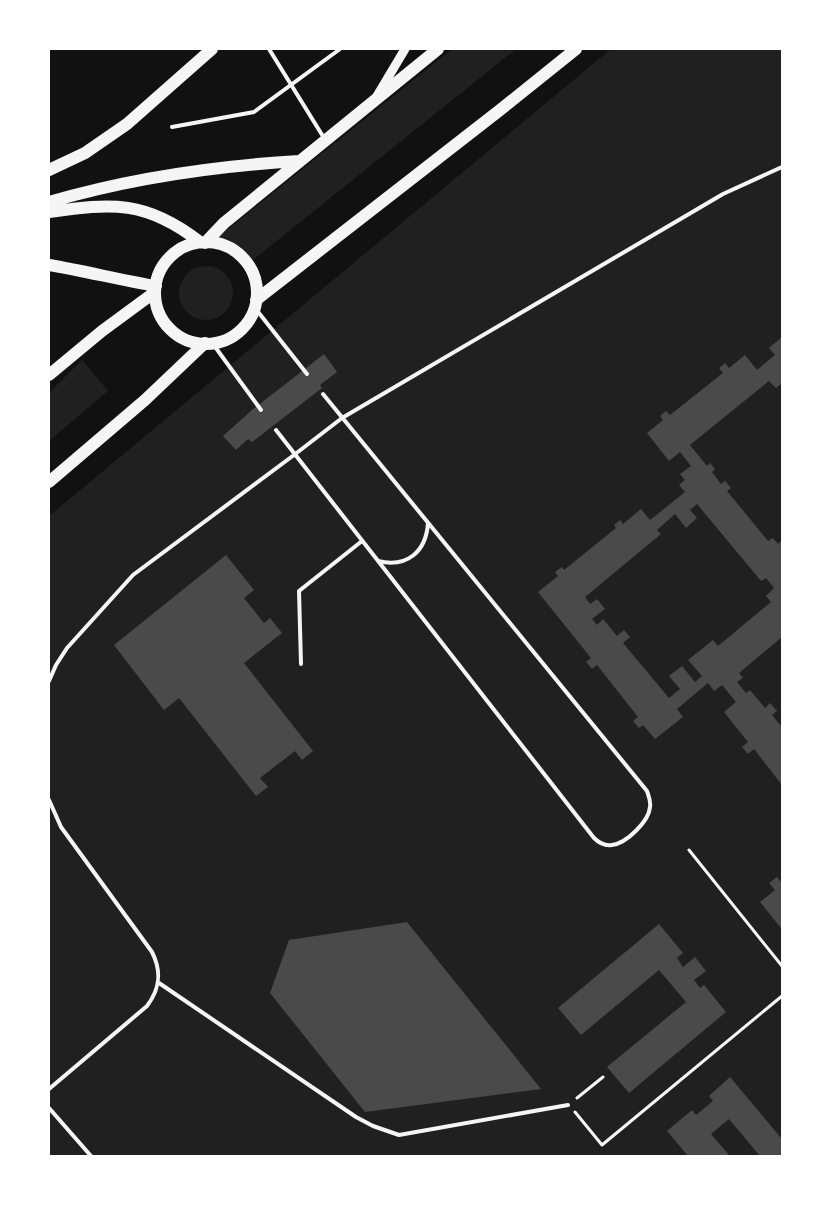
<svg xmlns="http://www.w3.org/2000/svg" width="831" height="1205" font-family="Ubuntu,sans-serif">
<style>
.green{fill:#202020}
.building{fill:#4a4a4a;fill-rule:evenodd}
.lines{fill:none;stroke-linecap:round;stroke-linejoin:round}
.path{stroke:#f5f5f5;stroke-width:3}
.service{stroke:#f5f5f5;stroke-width:4}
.tertiary{stroke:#f5f5f5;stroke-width:9}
.primary{stroke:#f5f5f5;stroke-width:12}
</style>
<rect width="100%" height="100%" fill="#111"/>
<path class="green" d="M452,49h64l-273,219 -25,-31z
M611,49h171v1107h-733v-640z
M179 293a27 27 0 1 1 54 0a27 27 0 1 1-54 0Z
M82,360l26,31 -59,50v-48z"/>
<path class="building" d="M782,337v46l-6,5 -7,-7 -79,64 17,21 3,-3 5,6 -3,3 9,12 4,-3 6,7 -4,3 41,50 5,-3 5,6 4,-4v97l-43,36 4,5 -6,4 9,11 4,-3 15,18 5,-5 7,8 -5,4 10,12v58l-28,-36 -6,5 -6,-7 6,-5 -24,-30 12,-10 -14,-17 -8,6 -6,-8 -31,26 6,8 -28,22 -12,-14 -4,3 -6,-7 5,-4 -41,-52 -5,4 -6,-7 5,-4 -53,-66 20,-16 -3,-4 7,-5 2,3 52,-42 -2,-3 6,-5 3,4 18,-15 9,11 35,-28 -6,-7 6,-5 -5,-6 11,-8 -11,-14 -11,9 -22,-28 16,-13 -3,-4 6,-5 4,4 53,-42 -4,-5 6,-5 4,5 16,-13 12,15 18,-15 -6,-7zM697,504l64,77 5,-3 8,10 -8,8 5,6 -53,44 -5,-6 -25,20 14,16 -7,6 -13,-16 -13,10 11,13 -11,9 -46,-55 7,-6 -6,-7 -7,6 -14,-17 -6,6 -5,-6 13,-10 -8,-10 -7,5 -5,-7 76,-63 -4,-4 18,-16 11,14 11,-10 -7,-8z
M324,354l13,18 -17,13 2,3 -70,54 -4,-3 -12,11 -13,-14 29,-26z
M226,555l28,35 -10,8 20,25 6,-5 12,15 -38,30 69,88 -11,9 -7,-9 -35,27 8,9 -12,9 -77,-98 -15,12 -50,-65z
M777,877l5,6v43l-1,2 -21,-26 15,-12 -6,-7z
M407,922l134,167 -176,23 -95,-119 19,-53z
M659,924l24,29 -6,5 6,9 12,-10 11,14 -12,9 6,8 4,-3 22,27 -97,81 -22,-26 79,-65 -27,-32 -78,65 -23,-27z
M730,1077l52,62v17h-22l-31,-37 -18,15 19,22h-42l-21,-25 25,-21 4,5 17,-14 -4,-5z"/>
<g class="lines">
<path class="path" d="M689,850l93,116
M577,1098l26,-21
M575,1112l27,33 180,-149"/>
<path class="service" d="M269,49l55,89
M172,127l82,-15 86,-63
M255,308l52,66
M213,344l48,66
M276,430l318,408c5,5 11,8 18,7 15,-2 37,-24 38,-38 1,-6 -1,-10 -3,-16l-324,-397
M378,561c29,7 48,-9 50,-38
M301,664l-2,-73 63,-50
M49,681l7,-16 11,-17 66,-73 161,-120 48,-37 381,-224 59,-27
M49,800l12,27 91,125c10,20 8,37 -5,54l-98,83
M159,983l197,134 17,9 26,9 169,-30
M49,1108l42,48"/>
<path class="tertiary" d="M377,96l28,-47"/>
<path class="primary" d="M49,170l36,-17 42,-29 85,-75
M49,202c82,-24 165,-36 250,-41
M49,212c63,-9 97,-12 151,30
M155 293a51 51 0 1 1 102 0a51 51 0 1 1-102 0Z
M205,243l19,-20 214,-174
M49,265c36,6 71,15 107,21
M256,300l244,-190 76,-61
M49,375l53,-44 53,-39
M49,482l96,-82 60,-57"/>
</g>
<rect width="831" height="1205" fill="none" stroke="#ffffff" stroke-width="100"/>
</svg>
